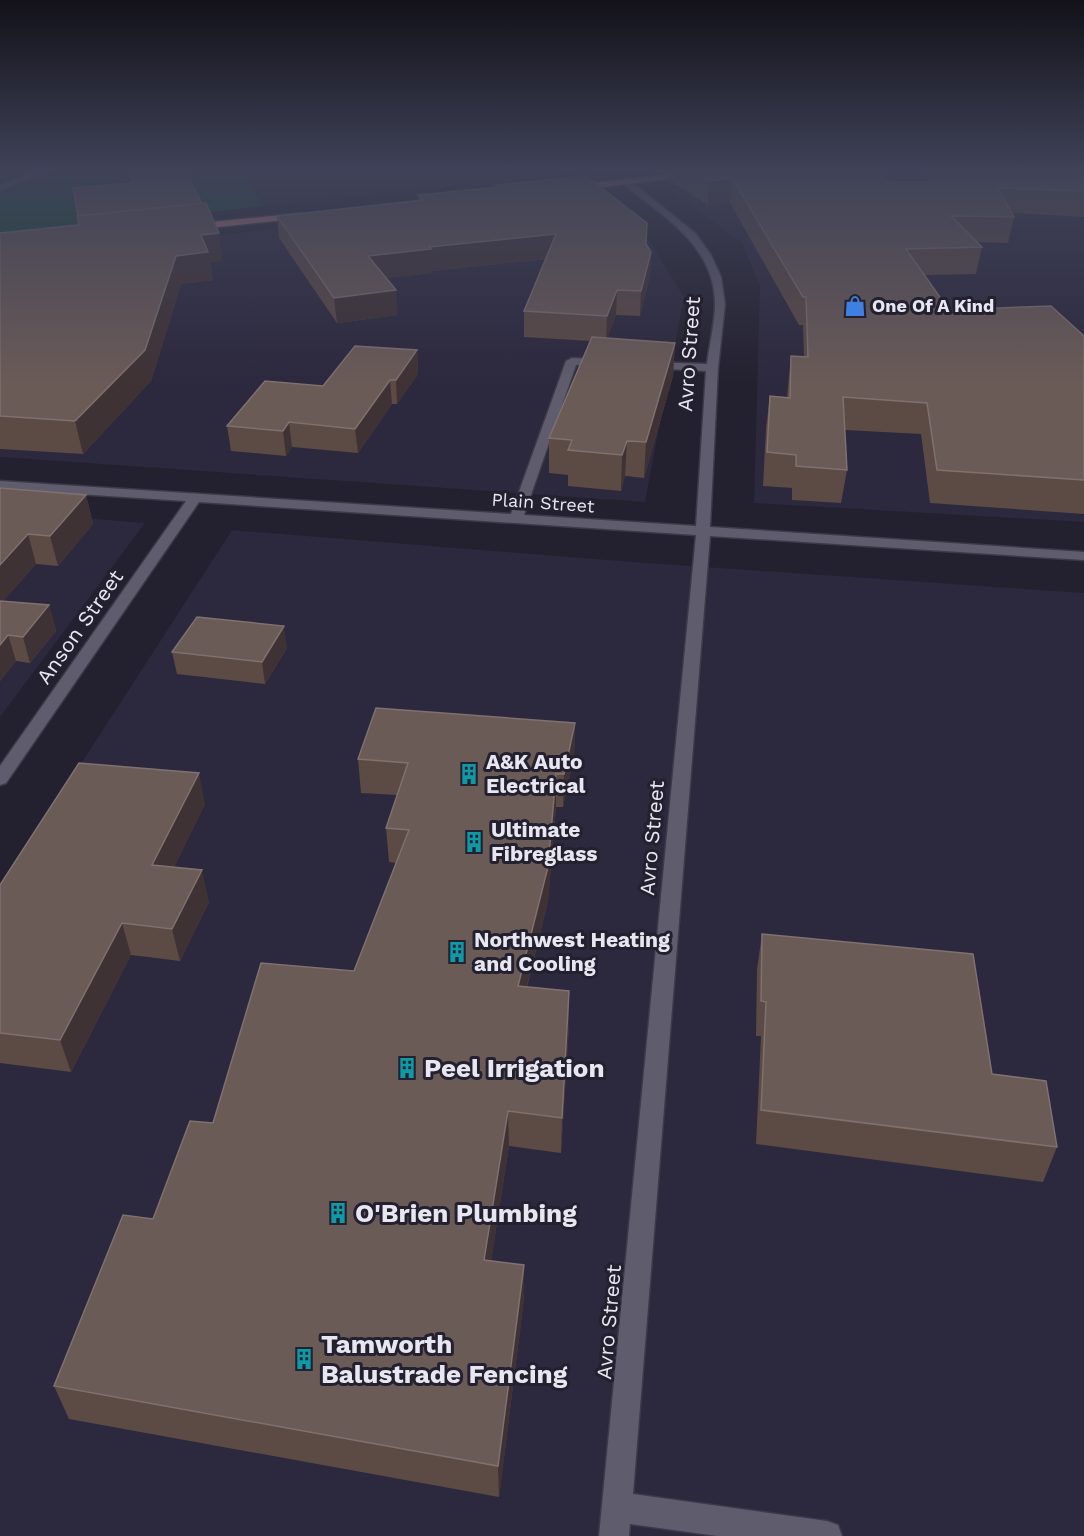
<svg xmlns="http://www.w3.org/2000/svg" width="1084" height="1536" font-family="'Work Sans',sans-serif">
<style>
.built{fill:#2c283d}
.green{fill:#134c33}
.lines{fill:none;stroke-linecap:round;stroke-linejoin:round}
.minor-casing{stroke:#3c3a47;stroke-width:3}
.major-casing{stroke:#3c3a47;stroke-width:3}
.minor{fill:#5f5c6e;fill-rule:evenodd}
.major{fill:#bc7f7e;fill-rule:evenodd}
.wall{fill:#5c4a45}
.shaded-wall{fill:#3f3234}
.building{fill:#6b5b57;stroke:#7e7170;stroke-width:1.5}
.labels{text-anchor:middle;stroke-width:6;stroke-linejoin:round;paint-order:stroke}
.far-poi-label{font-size:18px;font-weight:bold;fill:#e8e7f1;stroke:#23202f;text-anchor:start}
.far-street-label{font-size:18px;fill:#e8e7f1;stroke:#23202f}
.street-label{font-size:21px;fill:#e8e7f1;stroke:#23202f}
.poi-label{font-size:21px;font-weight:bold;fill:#e8e7f1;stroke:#23202f;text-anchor:start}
.near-poi-label{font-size:26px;font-weight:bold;fill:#e8e7f1;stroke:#23202f;text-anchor:start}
</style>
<rect width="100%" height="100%" fill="#23202f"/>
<path class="built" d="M240,170h360l-337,36z
M847,170h237v352l-330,-19 6,-217 -18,-43 -71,-53 9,-3z
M596,192l45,36 43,69 -39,205 -645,-45v-197z
M0,511l145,12 -145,194z
M232,530l401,32 451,31v943h-1084v-647z"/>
<path class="green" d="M0,170h240l23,36 -263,31z"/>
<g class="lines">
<defs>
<path id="minor" d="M37,170h13l-50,21v-6z
M623,180h6l66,53 16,22 10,22 4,27 -7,64 -8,159 374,25v8l-374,-24 -77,958 194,27 11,4 4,11h-125l-87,-12 -1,12h-30l97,-1001 -497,-33 -193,281 -6,2v-19l186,-265 -186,-12v-8l511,33 55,-153 6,-3 33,1 4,1v4l-33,1 -52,150 172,11 10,-155 -56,-3 -6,-3 6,-3 57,2c2,-19 8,-40 8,-60 0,-58 -52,-88 -92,-120z"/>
<path id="major" d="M707,170h30l-164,21 -4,-3 4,-3z
M301,213l3,1v4l-113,12 -5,-3 5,-3z"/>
</defs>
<use href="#minor" class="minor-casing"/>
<use href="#major" class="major-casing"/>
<use href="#minor" class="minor"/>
<use href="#major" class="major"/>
</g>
<path class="wall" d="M656,170h211l24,12h36l-2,-12h159v47l-72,-4 2,4 -6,26 -31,-1 5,5 -6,27 -51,1 24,35 135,26v178l-154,-11 -9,-69 -76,-4 2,40 -6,33 -49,-3v-12l-29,-2 3,-58 4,-32 17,1 4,-41 13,1 -1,-32h-4l-69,-122 -22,2 -39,-25 1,-9 -11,2z
M496,185l150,59 5,8 -1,24 -10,40 -24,-1 -9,23 68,5 -2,33 -29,102 -19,-2 -4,15 -53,-5v-11l-19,-2v-35l42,-97 -67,-4v-26l22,-52 -114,12v2l-46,5 12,37 -61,8 -58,-85 -2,-22 142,-16 -1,-5 78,-7z
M0,233l223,28 -13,1 3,18 -32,4 -30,97 -68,73 -83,-5z
M417,350l1,24 -21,30h-5l-34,49 -66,-6 -6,9 -55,-5 -4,-25 96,-40z
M0,488l86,7 7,29 -35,42 -22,-2 -33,37 46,4 7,26 -26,32 -14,-2 -16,20z
M287,648l-22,36 -88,-10 -5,-22z
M575,723l-1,33 -11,51h-7l-8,94 -21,86 42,39 -8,127 -52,-7 -18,115 33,4v34l-25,198 -430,-78 -15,-33 99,-167 60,-96 141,-152 42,-108 -7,-1 -3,-34 11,-33 -36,-2 -3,-34z
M205,804l-31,63 35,35 -29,59 -49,-6 -60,117 -71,-9v-178z
M762,934l230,140 65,73 -14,35 -287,-38 5,-108h-5l1,-67z"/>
<path class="shaded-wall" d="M659,170h11v1l-11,2z
M732,178l-2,25 -22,2 1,-24z
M219,233l4,28 -13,1 3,18 -32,4 -30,97 -68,73 -8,-33 101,-165 25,-21z
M556,234v24l-124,13v2l-62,7 -2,-24 61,-9z
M651,252l-1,24 -10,40 1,-25z
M396,290l2,25 -61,8 -3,-25z
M617,290l-1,25 -10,27 1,-26z
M675,343l-2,33 -29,102 2,-36z
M417,350l1,24 -21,30 -1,-24z
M390,380l2,24 -34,49 -3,-24z
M289,422l3,25 -6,9 -3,-25z
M627,441l-2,35 -4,15 1,-36z
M86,495l7,29 -35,42 -8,-30z
M28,534l8,30 -36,41v-40z
M49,605l7,26 -26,32 -7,-26z
M284,626l3,22 -22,36 -3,-22z
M8,635l8,26 -16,20v-36z
M575,723l-1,33 -11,51 1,-33z
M199,773l6,31 -45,93 -8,-32z
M556,774v33l-8,94 -30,120v-35z
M202,870l7,32 -29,59 -8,-32z
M122,923l9,32 -60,117 -11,-32z
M569,991v35l-8,127 1,-35z
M508,1111l1,35 -23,148 -2,-34z
M524,1265v34l-25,198 -1,-31z"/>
<path class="building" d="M130,170h55l17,33 -124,13 -5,-28 59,-5z
M693,170h174l24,12h44l-2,-12h151v21l-86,-3 16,29 -63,-1 31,31 -76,2 43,61 102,-4 33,30v144l-147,-10 -10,-67 -84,-6 4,73 -51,-4v-11l-29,-3 3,-56 20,2 1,-42 17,1 -2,-60h-3l-71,-119 -23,3z
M586,176l61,47 -1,21 5,8 -10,39 -24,-1 -10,26 -83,-5 32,-77 -127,13 2,2 -63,7 28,34 -62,8 -57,-82 146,-16 -5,-5 81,-8 -3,-2z
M206,203l13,30 -18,2 7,17 -32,4 -31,94 -70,71 -75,-5v-183l79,-8 -2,-9z
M592,337l83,6 -29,99 -19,-1 -5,14 -54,-5 4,-10 -23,-2z
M355,346l62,4 -21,30h-6l-35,49 -66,-7 -6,9 -56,-5 38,-45 58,5z
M0,488l86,7 -36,41 -22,-2 -28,31z
M0,601l49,4 -26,32 -15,-2 -8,10z
M197,617l87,9 -22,36 -90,-10z
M376,708l199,15 -11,51h-8l-8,93 -30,119 51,5 -7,127 -54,-7 -24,149 40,5 -26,201 -444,-80 69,-171 30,4 37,-98 23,2 48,-160 93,8 55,-141 -23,-2 22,-65 -50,-4z
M79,763l120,10 -47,92 50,5 -30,59 -50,-6 -62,117 -60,-7v-148z
M762,934l211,20 19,120 54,7 11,66 -296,-37 5,-108 -5,-1z"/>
<linearGradient id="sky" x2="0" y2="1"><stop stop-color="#13121a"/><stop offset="0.44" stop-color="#3f4258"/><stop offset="1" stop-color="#3f4258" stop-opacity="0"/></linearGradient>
<rect width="1084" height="386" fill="url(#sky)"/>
<defs>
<symbol id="shop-bare" viewBox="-9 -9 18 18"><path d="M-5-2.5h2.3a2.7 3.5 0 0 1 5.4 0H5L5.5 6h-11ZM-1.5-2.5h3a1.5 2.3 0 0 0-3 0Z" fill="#3f7fe0" stroke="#23202f" stroke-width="2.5" paint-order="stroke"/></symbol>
<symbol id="building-bare" viewBox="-9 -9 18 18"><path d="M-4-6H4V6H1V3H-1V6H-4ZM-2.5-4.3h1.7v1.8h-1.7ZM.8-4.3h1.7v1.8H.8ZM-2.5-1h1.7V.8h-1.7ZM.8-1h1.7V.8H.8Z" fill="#0f9aa8" stroke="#23202f" stroke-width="2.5" paint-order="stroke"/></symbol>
</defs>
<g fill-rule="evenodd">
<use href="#shop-bare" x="840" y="291" width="30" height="30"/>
<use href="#building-bare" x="454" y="759" width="30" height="30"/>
<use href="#building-bare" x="459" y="827" width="30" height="30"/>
<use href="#building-bare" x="442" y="937" width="30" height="30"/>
<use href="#building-bare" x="392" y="1053" width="30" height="30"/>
<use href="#building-bare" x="323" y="1198" width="30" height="30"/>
<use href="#building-bare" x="289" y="1344" width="30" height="30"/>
</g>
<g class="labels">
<g class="far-poi-label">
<text x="872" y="312">One Of A Kind</text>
</g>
<g class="far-street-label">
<text transform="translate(543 503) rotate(4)" y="6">Plain Street</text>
</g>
<g class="street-label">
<text transform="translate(689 354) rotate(-86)" y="7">Avro Street</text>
<text transform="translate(80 627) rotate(-55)" y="7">Anson Street</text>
<text transform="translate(652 838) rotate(-85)" y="7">Avro Street</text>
<text transform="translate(609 1322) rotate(-85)" y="7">Avro Street</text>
</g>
<g class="poi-label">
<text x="486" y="769">A&amp;K Auto<tspan x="486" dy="24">Electrical</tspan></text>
<text x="491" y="837">Ultimate<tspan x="491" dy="24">Fibreglass</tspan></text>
<text x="474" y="947">Northwest Heating<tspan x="474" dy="24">and Cooling</tspan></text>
</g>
<g class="near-poi-label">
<text x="424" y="1077">Peel Irrigation</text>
<text x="355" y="1222">O'Brien Plumbing</text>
<text x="321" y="1353">Tamworth<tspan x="321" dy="30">Balustrade Fencing</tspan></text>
</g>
</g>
</svg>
